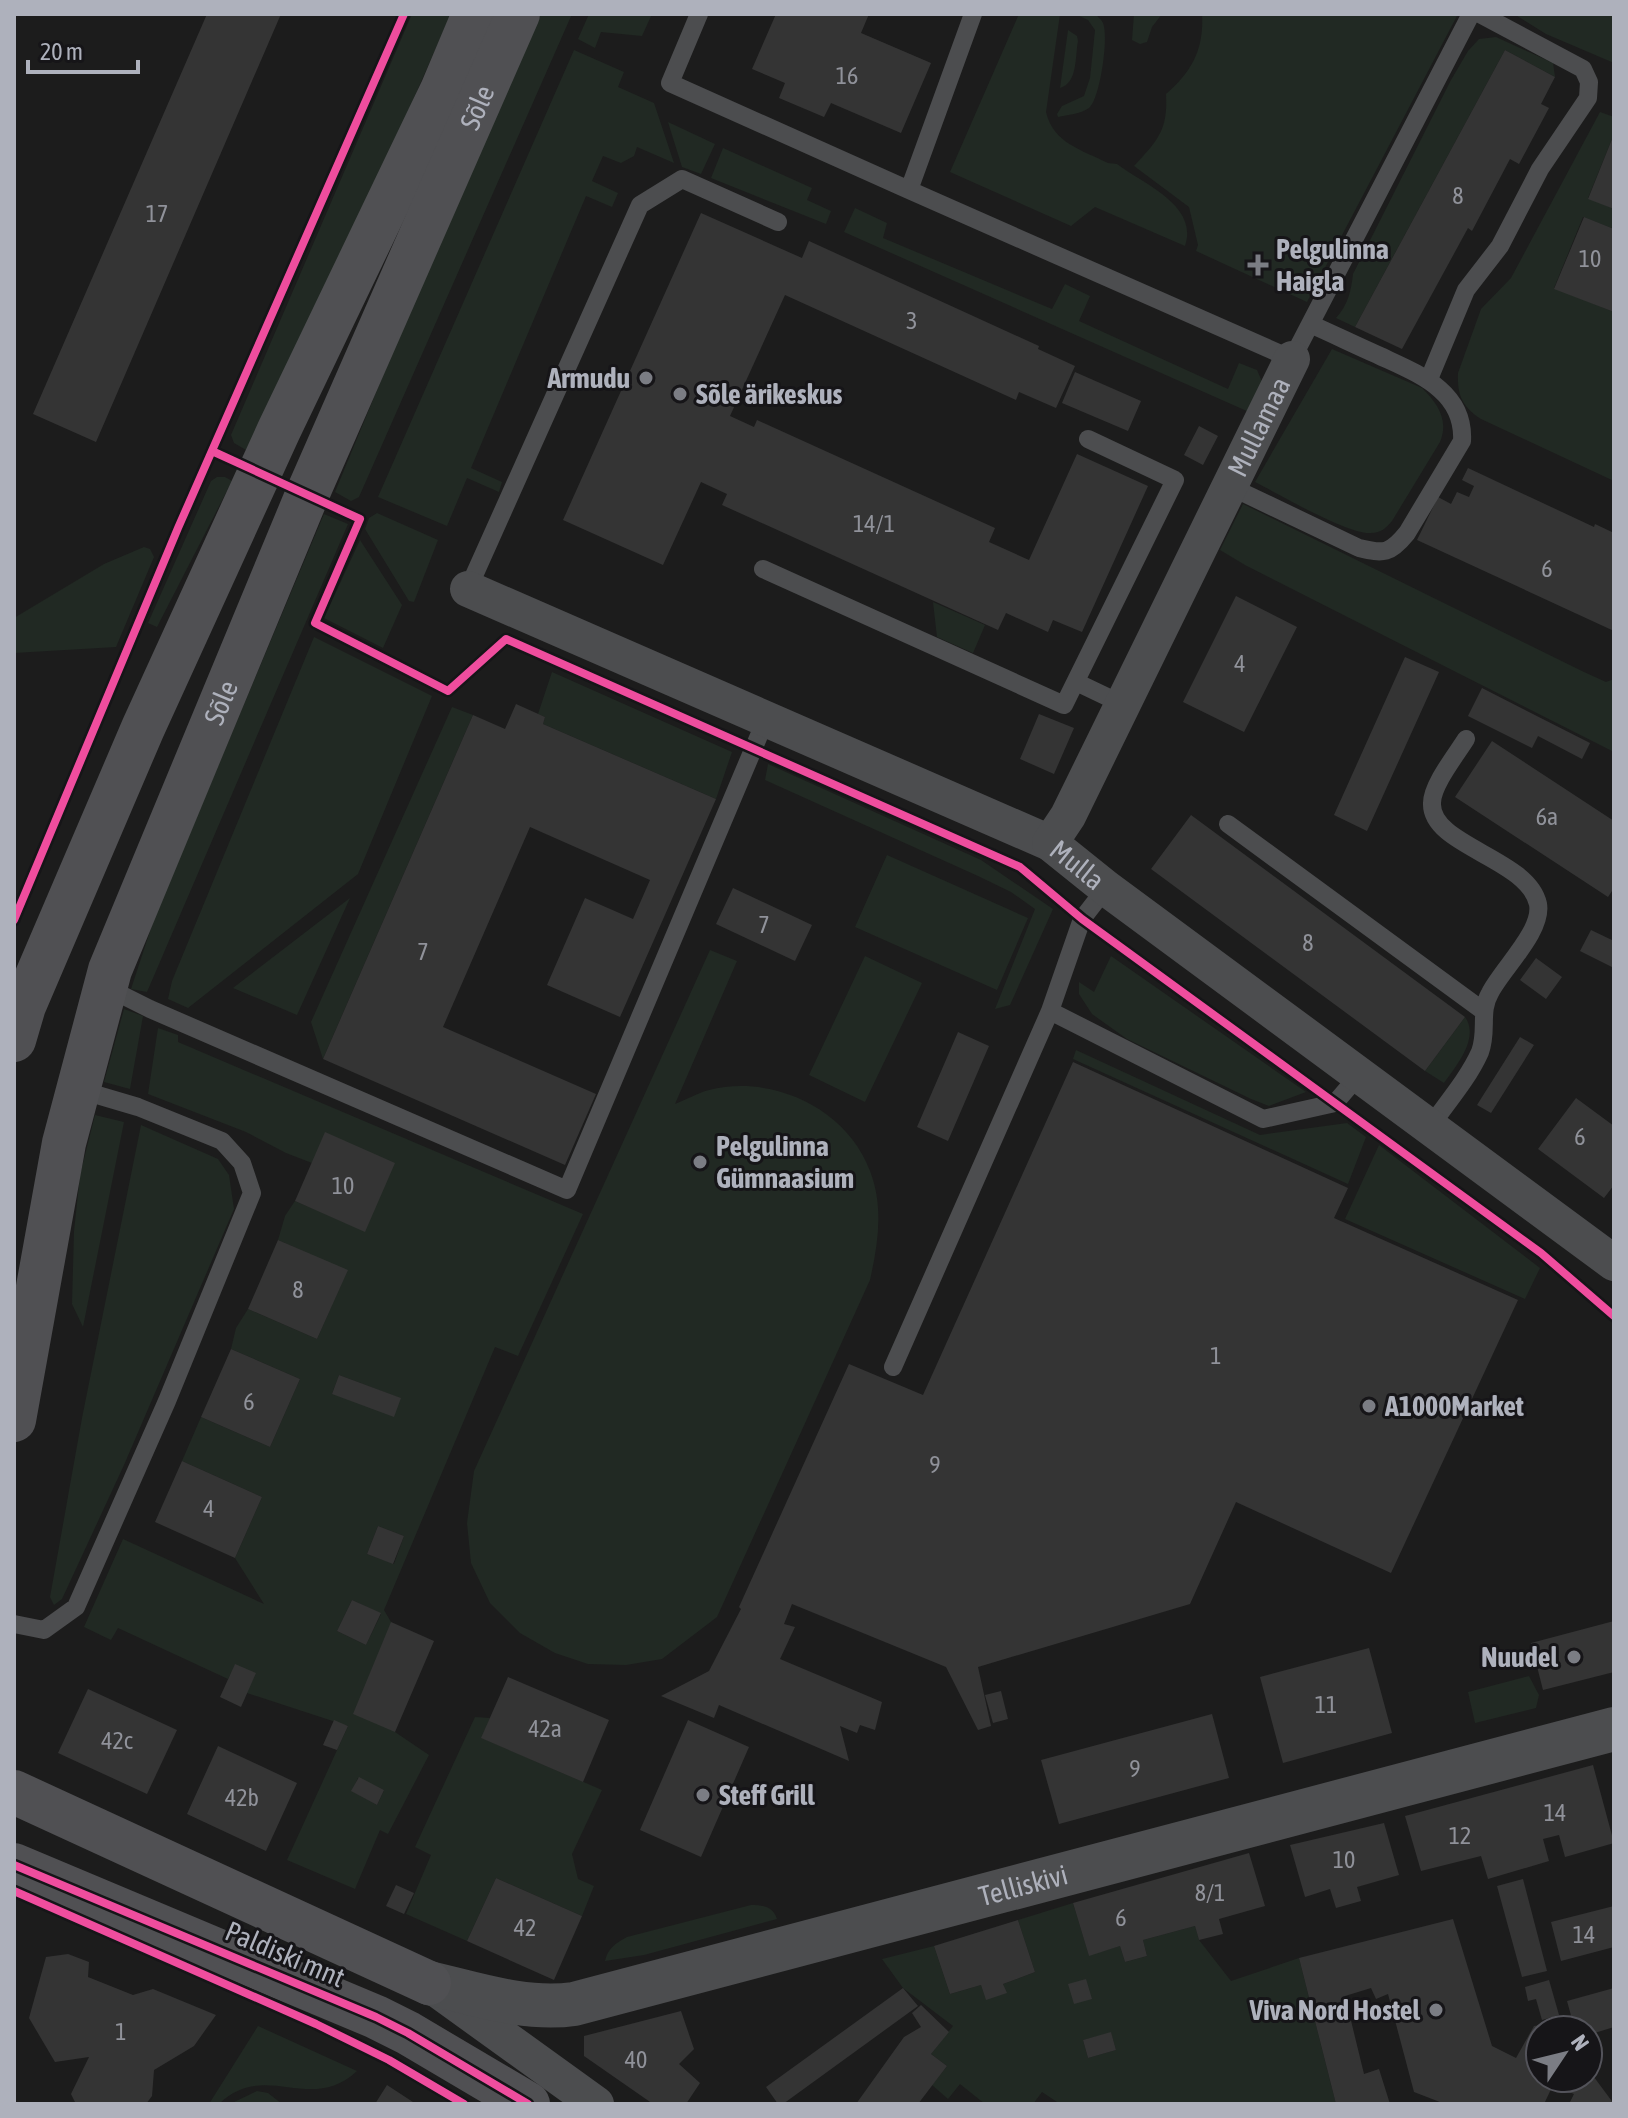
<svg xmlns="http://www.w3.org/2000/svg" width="1628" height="2118" font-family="'Asap Condensed',sans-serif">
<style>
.green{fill:#212923;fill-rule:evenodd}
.building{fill:#343434}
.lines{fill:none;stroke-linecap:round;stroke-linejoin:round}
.service{stroke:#4c4d4f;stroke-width:18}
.minor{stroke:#4c4d4f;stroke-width:36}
.tertiary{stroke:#4c4d4f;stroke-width:44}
.secondary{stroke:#505053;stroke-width:44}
.cycleway-casing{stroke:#161518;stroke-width:13}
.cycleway{stroke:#ef4d9e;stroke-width:8}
.poi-dot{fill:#7b7d84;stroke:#161518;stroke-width:3}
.labels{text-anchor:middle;stroke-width:6;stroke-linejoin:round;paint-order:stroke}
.number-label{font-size:24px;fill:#90929a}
.street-label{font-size:28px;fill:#aeb1bc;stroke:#161518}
.poi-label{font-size:28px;font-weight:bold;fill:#aeb1bc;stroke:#161518;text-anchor:start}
</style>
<rect width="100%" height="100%" fill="#1c1c1c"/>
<path class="green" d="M412,14h39l-98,222 -107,214 -12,-7 -3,-8z
M541,14h31l-213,483 -8,4 -16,-9 56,-136z
M589,14h63l-10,22 -41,-4 -6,16 -17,-9z
M1019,14h41l-14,98c7,31 36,38 62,51l9,1c26,20 82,41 68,82l-90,-39 -24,19 -121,-54z
M1075,14h20c3,3 6,5 8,9 6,14 -3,76 -14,85 -9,6 -21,7 -31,9l-1,-3 5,-8 22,-10 6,-18 5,-48 -7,-10z
M1134,14h28l-10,13 -5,15 -7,2 -8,-4z
M1202,14h256l-151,288 -111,-51 2,-6 -9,-38 -55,-41c24,-26 34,-36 32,-72 27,-23 38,-46 36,-80z
M1514,14h100v49l-68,-29z
M1068,30l9,6 1,5c-3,15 0,42 -18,47z
M1496,37l57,26 2,14 -50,-27 -150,277 -19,-9c12,-13 15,-27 17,-44l98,-194 17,-29 11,-12z
M574,50l50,22 -6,15 36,16 20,60 -37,-16 -3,9 -13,7 -18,-7 -11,25 26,12 -6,14 -26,-11 -115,272 31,14 -3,10 -32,-14 -20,48 -69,-29z
M1600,112l14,5v17l-26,64 26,11v20l-31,-12 -29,71 60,24v169l-133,-62c-18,-12 -24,-23 -23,-46l23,-64 30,-31z
M668,122l47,22 -14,30 -19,-7z
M723,148l89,40 -5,12 24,11 -5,13 -115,-46z
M855,208l32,15 -4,15 169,71 13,-25 25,12 -11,25 149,68 11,-26 18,7 6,14 -14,28 -405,-180z
M1332,349l90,39c16,16 27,32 18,54l-48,79c-6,7 -11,12 -21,12 -23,2 -92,-39 -116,-51z
M217,477h8l7,4 -75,146 -9,-4 63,-142z
M1243,504l341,168 22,10 8,-3v73l-369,-187 -25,-15z
M377,513l61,27 -24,62 -5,-1 -44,-72 4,-11z
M324,514l24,10 -201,468 -16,-3 24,-73z
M360,540l42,65 -19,43 -59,-30z
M144,547l6,2 4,8 -38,90 -102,6v-35l90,-54z
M933,602l52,23 -12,28 -36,-16z
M314,637l118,59 -74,178 -170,134 -20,-9 4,-18z
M552,672l180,80 -16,47 -173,-75 2,-7 -7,-3z
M452,707l21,8 -150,344 -12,-37z
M768,764l213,96 72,49 -43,96 -15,4 40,-100 -24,-17 -33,-16 -213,-96z
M887,855l141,63 -31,72 -142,-63z
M350,898l-53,117 -64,-27z
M710,950l27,11 -62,143c11,-4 22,-11 34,-14 63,-16 138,18 161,81 14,36 8,73 0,109l-153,337 -55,42 -36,6 -38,-1 -33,-11 -35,-20 -30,-30 -19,-40 -4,-40 7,-52z
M865,956l57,27 -57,119 -56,-27z
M1111,956l195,136 -37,14 -18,-7 -124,-60 -35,-25 -13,-20v-12l15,10z
M124,1009l19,7 -13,73 -26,-7z
M1465,1017c15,21 -9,49 -21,66l-19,-12z
M158,1028l20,7v7l405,172 -65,142 -23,-9 -111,263 7,12 4,110 34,23 -41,79 -8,-4 -25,59 -68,-29 61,-134 -101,-33 -12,-28 -7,14 -110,-51 -7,12 -27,-13 39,-88 141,65 -29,-46 27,-61 -80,-36 19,-44 69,30 30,-68 -69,-30 5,-21 12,-19 69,30 30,-68 -69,-31 7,-24 10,-15 70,30 -53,-68 -26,-10 -40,-21 -98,-38zM339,1375l61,23 -68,-4zM378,1526l26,10 -10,28 -27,-10zM352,1600l29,14 -15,31 -29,-14zM358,1778l26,12 -7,15 -25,-14z
M1076,1050l184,85 87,-12 19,14 -18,47 -275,-125z
M95,1115l29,7 -41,205 -11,-23 2,-73 6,-56z
M141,1125l77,34 11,16 5,34 -110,256 -62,134 -8,6 -4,-8 32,-179z
M1379,1145l161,123 -15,31 -180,-80z
M1529,1676l10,19 -3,13 -61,15 -7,-31z
M475,1717l15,1 -8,20 120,52 -30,64 6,25 16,7 -12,30 -86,-38 -29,63 -61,-27 25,-59 -16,-8z
M1073,1903l16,52 31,-9 5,16 22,-6 -4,-16 52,-14 4,14 32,41 68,-23 37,146h-276l-18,-12 -9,12h-48l-25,-20 -12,15 -16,-14 15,-19 -16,-12 22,-28 -50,-38 -21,-29 52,-13 16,48 31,-9 5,14 20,-6 -3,-9 32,-12 -17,-52zM1111,2033l5,17 -28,8 -5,-18z
M751,1905c13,0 22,2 26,14l-133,36 -39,6c3,-13 11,-18 22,-24z
M258,2026l99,45c-47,44 -92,-12 -138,33h-10z
M257,2091l11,2 14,11h-52z"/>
<path class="building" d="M207,14h74l-185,428 -63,-28z
M776,14h93l-8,19 70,30 -30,70 -70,-30 -7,14 -45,-19 6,-15 -33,-14z
M1505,50l50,27 -14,27 8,4 -30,56 -9,-5 -38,72 -4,-3 -66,121 -47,-22z
M1614,134v75l-26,-10z
M701,213l101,45 7,-17 230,105 -1,3 37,17 -19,42 -37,-16 -3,8 -231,-105 -55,121 24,11 3,-7 238,108 -6,14 40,18 48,-106 71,32 -66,146 -29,-12 -5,12 -42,-19 -8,17 -276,-125 5,-11 -26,-12 -38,83 -100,-45z
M1584,217l30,12v83l-60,-23z
M1075,372l66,29 -13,30 -66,-28z
M1199,426l19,10 -15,29 -19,-10z
M1468,468l126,59 1,-3 19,9v98l-197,-91 21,-43 13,7 6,-12 12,5 5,-11 -12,-6z
M1236,596l61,31 -53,105 -61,-30z
M1405,657l34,15 -72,159 -33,-16z
M1482,688l108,55 -8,16 -44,-23 -6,12 -64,-32z
M516,704l29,13 -2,7 173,75 -96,218 -73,-32 38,-87 48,21 17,-39 -120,-53 -87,200 153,67 -31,71 -242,-106 150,-344 32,14z
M1039,714l35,14 -20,46 -34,-15z
M1492,741l122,80v67l-6,9 -153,-100z
M1191,815l274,202 -40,54 -274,-202z
M733,888l79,37 -17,36 -79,-37z
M1591,930l23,11 -2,26 -32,-16z
M1536,958l26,19 -16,22 -26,-19z
M958,1032l31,14 -41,95 -31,-14z
M1520,1037l14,8 -43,68 -14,-8z
M1073,1062l275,126 -14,30 184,82 -127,273 -155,-71 -46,102 -212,63 13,59 -13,4 -32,-63 -154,-63 -8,20 11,3 -15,32 102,43 -7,28 -15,-5 -3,8 -17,-7 9,35 -130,-56 -5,13 -53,-22 48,-25 32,-62 -2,-2 110,-243 74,31z
M1576,1098l38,28v59l-10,13 -66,-49z
M325,1132l70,31 -30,69 -70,-31z
M278,1240l70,30 -31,69 -69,-30z
M231,1349l69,30 -30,68 -69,-30z
M339,1375l62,23 -7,19 -62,-23z
M182,1461l80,36 -27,61 -80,-36z
M378,1526l26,10 -11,28 -26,-10z
M352,1600l29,13 -15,32 -29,-14z
M1614,1621v51l-71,18 -12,-47z
M391,1622l43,19 -39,91 -42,-18z
M1369,1648l23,85 -109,30 -23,-86z
M235,1664l21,9 -15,34 -21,-10z
M508,1677l101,43 -26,62 -102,-44z
M88,1689l89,41 -30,64 -89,-41z
M1001,1691l7,28 -15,4 -8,-28z
M1212,1714l17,64 -170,46 -18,-64z
M334,1720l14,6 -11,24 -14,-5z
M688,1720l61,27 -48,110 -61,-27z
M218,1746l79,37 -31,68 -79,-37z
M1593,1765l21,78 -49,14 -6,-22 -16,4 6,22 -61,18 -7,-23 -60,15 -16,-55z
M359,1777l25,13 -7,15 -26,-14z
M1384,1823l15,52 -42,12 4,14 -25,7 -6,-19 -25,8 -15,-52z
M1249,1853l16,53 -46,13 4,15 -24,6 -4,-14 -52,14 4,16 -22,6 -5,-16 -31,10 -16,-53z
M496,1878l86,38 -28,64 -87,-39z
M1523,1879l24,92 -25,6 -25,-91z
M396,1885l18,8 -10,21 -18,-8z
M1614,1906v41l-53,14 -10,-39z
M1453,1919l39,127 24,12 18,-32 29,-5 5,9h-28v48h48v-9l26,35h-45l5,-10 -21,-9 -9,19h-99l-31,-12 -26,-98 -12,5 -5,-11 -26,8 19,78 15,-5 11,35h-54l-37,-146z
M1018,1920l17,52 -32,12 4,9 -21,7 -5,-15 -31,9 -16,-48z
M68,1954l21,8 -1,15 45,18 20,-6 63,26 -22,31 -40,24 -2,26 -6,8h-70l-5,-10 18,-37 -34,5 -26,-44 17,-61z
M1086,1979l6,20 -18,5 -6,-20z
M1549,1980l10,35 -17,5 -6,-21 -8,2 -3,-14z
M903,1988l15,18 -135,98h-5l-12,-17z
M1614,1988v39l-26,8v-5h-13l-8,-29z
M921,2005l28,27 -18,22 16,12 -29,38h-62l48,-67 17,-10 -9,-14z
M681,2011l13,38 -15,15 21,19 -14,21h-33l-69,-48v-20z
M1111,2032l5,18 -28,8 -5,-18z
M387,2085l29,19h-41z"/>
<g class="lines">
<path class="service" d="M699,14l-29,69 239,107
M973,14l-64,176 383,169 179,-345
M1429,379l37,-89 34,-44 40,-77 48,-71 1,-16 -6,-13 -103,-55
M1229,486l130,62c25,6 31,6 48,-15l55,-92c3,-51 -46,-68 -84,-86 -23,-10 -45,-21 -68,-31
M763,569l301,136 111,-225 -87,-41
M468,589l172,-384 42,-26 96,43
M1076,682l46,22
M1228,824l254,186
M106,987l44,22 417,181 199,-471
M1050,1011l213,108 72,-16 24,-28
M1429,1128c17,-24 39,-49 51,-76 8,-21 -1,-40 10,-59 12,-24 53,-62 48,-89 -10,-46 -108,-58 -106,-101 0,-18 24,-48 34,-64
M893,1367l157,-356 32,-92 24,-31
M14,1624l30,6 32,-23 91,-206 85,-208 -10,-30 -20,-22 -84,-34 -61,-18"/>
<g class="minor">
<path id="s1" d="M468,589l582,254 56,45 508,375"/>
<path id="s2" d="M1050,843l18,-27 224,-457"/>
<path d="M435,1988l161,116"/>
</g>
<path class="tertiary" id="s3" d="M429,1983c47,11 97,28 145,21l1040,-275"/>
<g class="secondary">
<path d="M14,1040l10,-34 119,-278 136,-298 163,-340 32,-76"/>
<path id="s4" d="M14,1420l50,-277 46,-173 197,-475 211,-481"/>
<path d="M14,1792l415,191"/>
<path d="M14,1865l362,152 32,16 120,71"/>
</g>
<defs>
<path id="cycleway" d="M212,451l148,68 -45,104 133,68 58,-52 514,228 62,52 459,334 73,63
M14,920l164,-392 226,-514
M14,1865l362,152 32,16 120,71
M14,1891l302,133 73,36 75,44"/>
</defs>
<use href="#cycleway" class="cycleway-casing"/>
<use href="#cycleway" class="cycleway"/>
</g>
<g class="poi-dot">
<path d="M1254 253h8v8h8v8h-8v8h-8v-8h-8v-8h8z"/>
<circle cx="646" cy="378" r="8"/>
<circle cx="680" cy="394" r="8"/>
<circle cx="700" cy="1162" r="8"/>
<circle cx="1369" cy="1406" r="8"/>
<circle cx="1574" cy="1657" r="8"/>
<circle cx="703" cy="1795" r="8"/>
<circle cx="1436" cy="2010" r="8"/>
</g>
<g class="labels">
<g class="number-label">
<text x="847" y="84">16</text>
<text x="1458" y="204">8</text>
<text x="157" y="222">17</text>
<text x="1590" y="267">10</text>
<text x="912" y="329">3</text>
<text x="874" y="532">14/1</text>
<text x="1547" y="577">6</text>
<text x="1240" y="672">4</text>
<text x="1547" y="825">6a</text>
<text x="764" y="933">7</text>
<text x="1308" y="951">8</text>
<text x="423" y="960">7</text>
<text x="1580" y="1145">6</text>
<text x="343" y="1194">10</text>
<text x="298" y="1298">8</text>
<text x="1216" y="1364">1</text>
<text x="249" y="1410">6</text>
<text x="935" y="1473">9</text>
<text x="209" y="1517">4</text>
<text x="1326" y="1713">11</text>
<text x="545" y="1737">42a</text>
<text x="117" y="1749">42c</text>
<text x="1135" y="1777">9</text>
<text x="242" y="1806">42b</text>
<text x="1555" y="1821">14</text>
<text x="1460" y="1844">12</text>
<text x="1344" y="1868">10</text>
<text x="1210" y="1901">8/1</text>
<text x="1121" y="1926">6</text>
<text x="525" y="1936">42</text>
<text x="1584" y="1943">14</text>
<text x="121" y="2040">1</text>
<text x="636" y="2068">40</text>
</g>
<g class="street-label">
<text dy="10" stroke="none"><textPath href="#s4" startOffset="1398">Sõle</textPath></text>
<text dy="10" stroke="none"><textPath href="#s2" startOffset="466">Mullamaa</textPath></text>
<text dy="10" stroke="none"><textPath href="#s4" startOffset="750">Sõle</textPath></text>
<text dy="10" stroke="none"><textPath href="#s1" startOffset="670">Mulla</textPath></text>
<text dy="10" stroke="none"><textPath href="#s3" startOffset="612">Telliskivi</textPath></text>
<text transform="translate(285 1954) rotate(23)" y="10">Paldiski mnt</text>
</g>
<g class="poi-label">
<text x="1276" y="259">Pelgulinna<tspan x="1276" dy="32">Haigla</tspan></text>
<text x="630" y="388" text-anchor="end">Armudu</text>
<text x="696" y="404">Sõle ärikeskus</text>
<text x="716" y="1156">Pelgulinna<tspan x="716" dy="32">Gümnaasium</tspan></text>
<text x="1385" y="1416">A1000Market</text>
<text x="1558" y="1667" text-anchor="end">Nuudel</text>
<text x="719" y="1805">Steff Grill</text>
<text x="1420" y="2020" text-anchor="end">Viva Nord Hostel</text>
</g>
</g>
<rect width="1628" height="2118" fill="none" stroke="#aeb1bc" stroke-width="32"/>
<g transform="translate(1564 2054) rotate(55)"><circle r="38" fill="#161518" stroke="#53535a" stroke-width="2"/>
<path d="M0-6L14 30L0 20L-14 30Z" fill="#7b7d84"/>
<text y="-12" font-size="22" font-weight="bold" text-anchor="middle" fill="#aeb1bc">N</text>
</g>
<path d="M28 60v12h110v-12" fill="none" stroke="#aeb1bc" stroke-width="4"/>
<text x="40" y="60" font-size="24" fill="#aeb1bc" stroke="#161518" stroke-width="6" paint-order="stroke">20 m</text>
</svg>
